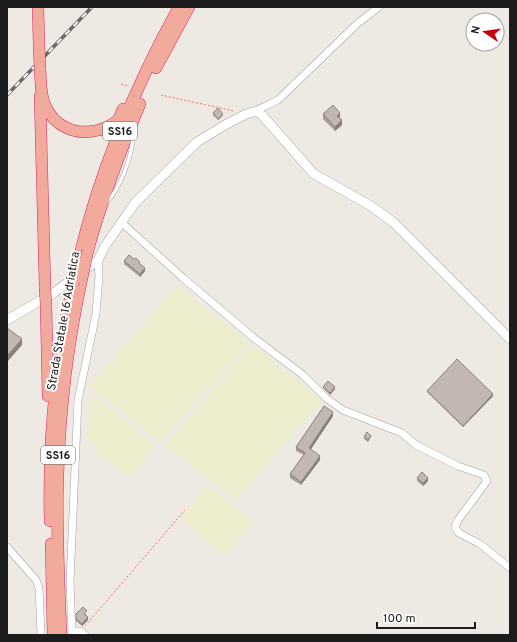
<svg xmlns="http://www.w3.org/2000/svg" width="517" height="642" font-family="Overpass,sans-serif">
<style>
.farmland{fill:#ededcd}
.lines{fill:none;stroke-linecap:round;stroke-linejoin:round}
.service-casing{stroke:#a3a3a3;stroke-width:4.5}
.minor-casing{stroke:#a3a3a3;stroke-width:8}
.tertiary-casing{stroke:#a3a3a3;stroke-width:10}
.trunk-casing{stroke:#d9226d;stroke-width:12}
.path{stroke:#fb6c66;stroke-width:1;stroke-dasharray:2 2;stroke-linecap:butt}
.service{stroke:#fff;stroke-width:3.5}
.minor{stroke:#fff;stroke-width:7}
.tertiary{stroke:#fff;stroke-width:9}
.trunk{stroke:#f2aa9c;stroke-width:11}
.rail-casing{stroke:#6a6a6a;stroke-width:3.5}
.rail{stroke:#fff;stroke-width:2;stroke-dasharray:6;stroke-linecap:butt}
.trunk-bridge-casing{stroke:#d9226d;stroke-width:12;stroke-linecap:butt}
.trunk-bridge{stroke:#f2aa9c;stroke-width:11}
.wall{fill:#a79e98}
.shaded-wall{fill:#88817c}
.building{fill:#c2b8b1;stroke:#88817c}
.labels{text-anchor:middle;stroke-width:4;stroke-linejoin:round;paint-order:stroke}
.shield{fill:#fff;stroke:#606060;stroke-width:1}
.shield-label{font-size:11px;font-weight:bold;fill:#1c1c1c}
.street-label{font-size:12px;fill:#1c1c1c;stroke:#fff}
</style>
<rect width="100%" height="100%" fill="#eee9e2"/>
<path class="farmland" d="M178,286l72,58 -90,98 -72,-56z
M253,345l69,56 -87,99 -71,-55z
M95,396l61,50 -27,31 -36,-26 3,-4 -9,-9 3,-3 -4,-2 4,-5 -3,-3 4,-5 -4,-3 3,-4 -3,-3 5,-5 -4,-3z
M206,485l47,37 -28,34 -43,-37z"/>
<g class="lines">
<defs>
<path id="service" d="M106,203c15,-15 28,-51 27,-72"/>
<path id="minor" d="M253,112l25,-12 80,-77 21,-16
M121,222l62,56 71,60 49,37 23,23 17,12 59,23 14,12 42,21 26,9 3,6 -29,39 -3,7 4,6 21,11 30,24
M7,547l29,33 3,8 2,47
M72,631h9l4,4
M72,635l-2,-54 8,-181 18,-86 3,-38 -1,-16"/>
<path id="tertiary" d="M7,320l48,-28 43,-32 7,-14 30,-43 62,-61 28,-17 21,-11 7,-2h5l4,3 52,59 57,32 22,16 117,117"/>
<path id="trunk" d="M38,7l1,38
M40,68c1,12 0,26 5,37 9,22 31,31 54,25 6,-2 14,-5 19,-10 2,-3 4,-8 5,-11
M156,68l33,-61
M40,96l5,192
M88,250c14,-50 32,-98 52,-146
M78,263c20,-90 57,-176 101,-256
M46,305l2,91
M50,521c-2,-79 5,-159 23,-236
M51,544l2,91
M61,635c-2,-54 -5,-108 -3,-161 2,-67 10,-132 24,-196"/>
</defs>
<use href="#service" class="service-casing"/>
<use href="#minor" class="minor-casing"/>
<use href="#tertiary" class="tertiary-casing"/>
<use href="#trunk" class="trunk-casing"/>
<path class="path" d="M121,84l8,2
M161,95l73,16
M85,626l100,-116"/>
<use href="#service" class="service"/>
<use href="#minor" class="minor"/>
<use href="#tertiary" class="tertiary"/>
<use href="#trunk" class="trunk"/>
<defs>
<path id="rail" d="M7,95l85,-88"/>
</defs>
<use href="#rail" class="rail-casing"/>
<use href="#rail" class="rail"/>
<defs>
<path id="trunk-bridge" d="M39,45l1,23
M82,278l6,-28
M73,285l5,-22
M45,288l1,17"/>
</defs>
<use href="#trunk-bridge" class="trunk-bridge-casing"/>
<use href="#trunk-bridge" class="trunk-bridge"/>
</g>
<path class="wall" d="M213,113l10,2 -5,5 -5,-5z
M323,114l17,4 2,7 -7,6 -12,-12z
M124,261l16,3 5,7 -5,6 -16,-13z
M323,387l12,2 -5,6 -7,-7z
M427,391l66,5 -30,31 -36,-35z
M333,416l-22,33 9,11 -19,25 -11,-7v-4l14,-19 -8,-4v-4z
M364,437h7l-3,5 -4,-3z
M417,478l11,3 -5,5 -6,-5z
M76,614h11l-2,1 3,5 -6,6 -6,-5z"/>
<path class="shaded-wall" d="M340,113v5l-3,3v-5z
M223,114v1l-5,5v-1z
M342,120v5l-7,6v-4z
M145,268v3l-5,6v-3z
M22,339v6l-15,17v-6z
M335,387v2l-5,6v-2z
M493,394v2l-30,31v-1z
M333,412v4l-24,36v-4z
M320,456v4l-19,25v-3z
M428,478v3l-5,5v-3z
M88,617v3l-6,6v-2z"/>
<path class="building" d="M333,105l7,8 -3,3 5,4 -7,7 -12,-13z
M218,108l5,6 -5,5 -5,-6z
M129,255l5,4 2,-1 4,4 -1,1 6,5 -5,6 -16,-13z
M7,328l15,11 -15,17z
M457,359l36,35 -30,32 -36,-35z
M328,381l7,6 -5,6 -7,-6z
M324,406l9,6 -24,36 11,8 -19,26 -11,-8 15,-21 -9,-6z
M367,432l4,4 -3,4 -4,-3z
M422,472l6,6 -5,5 -6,-5z
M83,607l4,4 -3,3 4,3 -6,7 -6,-5v-5z"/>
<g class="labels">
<g class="shield">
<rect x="103" y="122" width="34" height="18" rx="3"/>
<rect x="41" y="446" width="34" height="18" rx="3"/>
</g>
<g class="shield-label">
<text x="120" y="135">SS16</text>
<text x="58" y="459">SS16</text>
</g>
<g class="street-label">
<text transform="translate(63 321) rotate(-80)" y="4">Strada Statale 16 Adriatica</text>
</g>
</g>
<rect width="517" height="642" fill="none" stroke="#1c1c1c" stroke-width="16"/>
<g transform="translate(485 32) rotate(283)"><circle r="19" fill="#ffffff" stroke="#a4a4a4"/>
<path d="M0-3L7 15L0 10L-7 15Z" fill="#c9000d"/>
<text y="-6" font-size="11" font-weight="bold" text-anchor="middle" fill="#1c1c1c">N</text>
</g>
<path d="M377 622v6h98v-6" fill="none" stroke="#1c1c1c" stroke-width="2"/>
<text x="383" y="622" font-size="12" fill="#1c1c1c" stroke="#ffffff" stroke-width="3" paint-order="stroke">100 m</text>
</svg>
